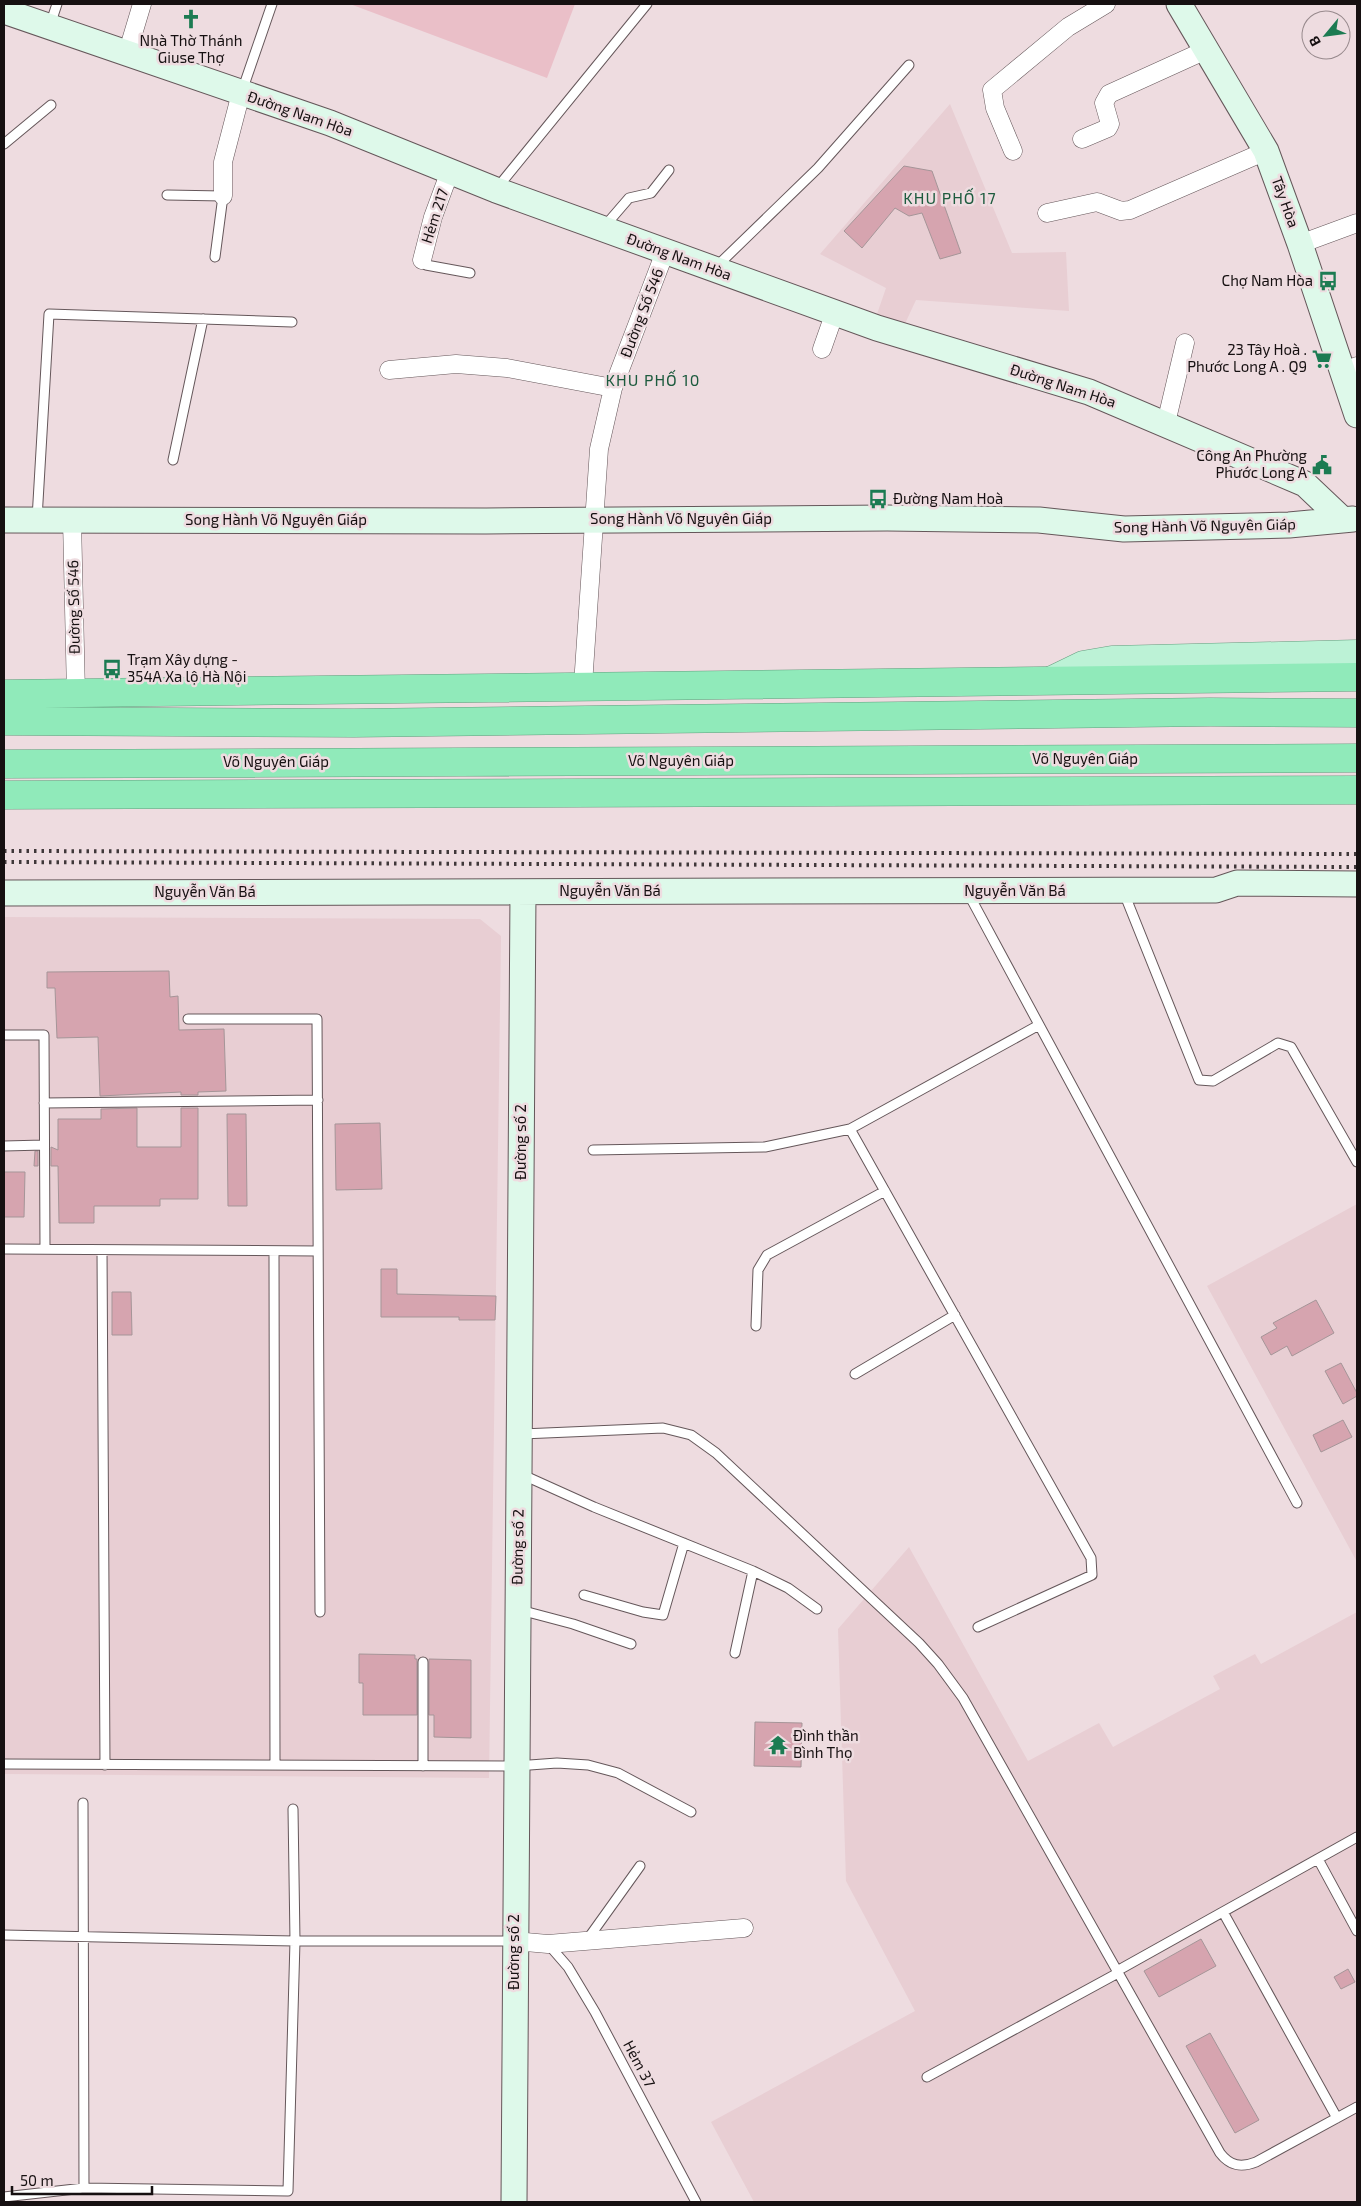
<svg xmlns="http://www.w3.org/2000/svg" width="1361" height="2206" font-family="'Exo 2',sans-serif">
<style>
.built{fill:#e8ced3}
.green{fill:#eabfc8}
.building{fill:#d6a4af;stroke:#a59598}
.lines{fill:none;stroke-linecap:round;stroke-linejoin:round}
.lane-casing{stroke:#65575a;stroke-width:11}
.street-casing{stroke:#65575a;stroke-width:19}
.secondary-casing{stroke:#65575a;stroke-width:27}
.primary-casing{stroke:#659e7f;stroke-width:29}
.highway-casing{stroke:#659e7f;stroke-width:29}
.lane{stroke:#fff;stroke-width:9}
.street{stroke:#fff;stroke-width:18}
.secondary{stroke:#def9ea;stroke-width:25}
.primary{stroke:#bcf2d6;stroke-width:28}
.highway{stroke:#90eaba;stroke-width:28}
.rail{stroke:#3f3739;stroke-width:4;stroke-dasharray:2.5 5;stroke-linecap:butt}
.labels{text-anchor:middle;stroke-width:5;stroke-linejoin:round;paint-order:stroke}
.poi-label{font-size:15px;fill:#161011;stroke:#eedce0;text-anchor:end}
.street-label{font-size:15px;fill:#161011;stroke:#eedce0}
.neighbourhood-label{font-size:16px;letter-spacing:1px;fill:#1d5b3e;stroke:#eedce0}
</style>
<rect width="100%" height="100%" fill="#eedce0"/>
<path class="built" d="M950,104l62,149 54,-1 3,59 -153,-11 -13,28 -27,-11 10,-29 -66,-34z
M4,917l476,2 21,17 -12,842 -485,-4z
M1357,1204v358l-150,-276z
M909,1547l119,214 71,-38 14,24 107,-58 -7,-13 42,-22 6,10 96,-52v590h-603l-43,-80 204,-111 -69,-130 -8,-252z"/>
<path class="green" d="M350,4h225l-28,74z"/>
<path class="building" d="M904,166l28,5 29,82 -21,6 -18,-46 -13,3 -14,-8 -33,40 -18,-17z
M169,971l1,26 8,-1 1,34 45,-1 2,62 -28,1v3h-17v-3l-81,4 -2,-59 -41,1 -2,-50h-8v-16z
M137,1108v39h44v-39h17v91h-38v7h-66v17h-35l-1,-57h-7v-19l7,3v-31h43v-10z
M227,1114h19l1,92h-19z
M380,1123l2,66 -46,1 -1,-66z
M35,1151h3v15h-4z
M4,1172h21l-1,45h-20z
M381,1269h16v25l99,2 -1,24h-36v-3h-78z
M112,1292h19l1,43h-20z
M1316,1300l18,33 -42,23 -5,-10 -16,9 -10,-18 16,-9 -4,-5z
M1341,1363l16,30v3l-14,8 -18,-33z
M1343,1420l9,17 -31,15 -8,-17z
M359,1654l56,1v4h2v56h-54v-32h-4z
M429,1659l42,1v78l-37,-1v-22h-5z
M755,1722l47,1 -1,44 -47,-1z
M1201,1939l15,27 -57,31 -15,-26z
M1348,1969l7,13 -14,7 -7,-12z
M1210,2033l49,87 -24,13 -49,-87z"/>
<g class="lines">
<defs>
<path id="lane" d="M50,25l7,-21
M242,91l30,-87
M4,144l47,-39
M497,188l150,-184
M167,195l56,1 -8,61
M604,227l25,-29 22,-5 18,-23
M422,260l4,5 44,8
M716,267l102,-99 91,-103
M173,460l30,-141
M37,519l12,-205 243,8
M968,893l329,610
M1124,893l75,187 14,1 65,-38 13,4 66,115
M188,1019h129l3,593
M4,1035h40l1,214
M44,1103l274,-3
M850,1129l241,429 1,17 -114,52
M4,1146l40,-1
M593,1150l172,-3 85,-18 189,-104
M4,1249l314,2
M102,1250l3,515
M274,1251l1,514
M756,1326l2,-56 9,-15 118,-64
M855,1374l100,-59
M522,1434l141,-6 28,7 25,18 203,190 19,21 25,34 257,455c10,13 21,15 36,9l101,-55
M523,1475l71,32 159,64 35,17 29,21
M584,1595l59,17 20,3 21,-72
M520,1610l53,14 58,20
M735,1653l18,-82
M4,1764l512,2 41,-3 31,2 30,8 73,39
M423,1766v-104
M83,1803l1,385
M1318,1859l39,72
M1223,1912l114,206
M4,1935l291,6h219
M587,1940l53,-74
M548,1944l20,23 27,45 101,190
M1117,1971l240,-134
M927,2077l191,-104
M4,2197l80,-9 204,3 7,-250 -2,-132"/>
<path id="street" d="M127,54l15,-50
M1082,139l26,-11 2,-4 -6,-21 5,-9 97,-44
M1013,151l-18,-43 -3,-18 76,-63 38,-23
M223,196v-34l18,-69
M1047,213l50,-11 24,9 9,-1 136,-59
M1300,244l57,-21
M422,260l11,-43 17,-46
M822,349l13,-37
M389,370l67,-6 51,4 106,20
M1343,372l14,-6
M1166,423l19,-80
M72,520l4,174
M583,685l16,-236 14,-61 52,-136
M514,1941l34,3 196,-16"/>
<path id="secondary" d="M1179,4l87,147 34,93 57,171
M4,11l326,112 166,67 381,138 212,64 216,92 38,36
M4,520l482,1 401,-3 152,2 85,9 165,-4 64,-6
M4,893l1212,-3 21,-7 120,1
M514,2202l9,-1310"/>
<path id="primary" d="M1052,680l31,-15 29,-5 245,-6"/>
<path id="highway" d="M4,694l1353,-17
M4,721l350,2 856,-11 147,1
M4,764l1353,-6
M4,795l1353,-5"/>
</defs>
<use href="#lane" class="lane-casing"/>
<use href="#street" class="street-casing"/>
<use href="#secondary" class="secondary-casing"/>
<use href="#primary" class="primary-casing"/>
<use href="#highway" class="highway-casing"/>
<use href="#lane" class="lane"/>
<use href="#street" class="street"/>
<use href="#secondary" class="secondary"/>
<use href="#primary" class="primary"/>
<use href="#highway" class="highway"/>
<path class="rail" d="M4,851l1353,3
M4,862l1353,5"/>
</g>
<defs>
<symbol id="church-bare" viewBox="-9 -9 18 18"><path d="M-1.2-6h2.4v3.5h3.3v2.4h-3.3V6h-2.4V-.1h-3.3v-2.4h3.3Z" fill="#1c7b52" stroke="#eedce0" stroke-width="2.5" paint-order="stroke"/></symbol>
<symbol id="bus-bare" viewBox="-9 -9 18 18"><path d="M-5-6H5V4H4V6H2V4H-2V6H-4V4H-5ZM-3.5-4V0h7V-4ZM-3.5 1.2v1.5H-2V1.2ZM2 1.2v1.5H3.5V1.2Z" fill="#1c7b52" stroke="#eedce0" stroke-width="2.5" paint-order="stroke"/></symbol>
<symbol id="supermarket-bare" viewBox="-9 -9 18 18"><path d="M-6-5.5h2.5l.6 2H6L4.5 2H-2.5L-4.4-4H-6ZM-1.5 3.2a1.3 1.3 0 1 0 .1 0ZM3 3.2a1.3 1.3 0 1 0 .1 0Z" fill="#1c7b52" stroke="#eedce0" stroke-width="2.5" paint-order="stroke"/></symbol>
<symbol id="civic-bare" viewBox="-9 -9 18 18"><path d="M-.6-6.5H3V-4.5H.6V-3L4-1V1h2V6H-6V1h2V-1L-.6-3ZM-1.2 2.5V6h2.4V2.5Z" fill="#1c7b52" stroke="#eedce0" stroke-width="2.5" paint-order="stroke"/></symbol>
<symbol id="temple-bare" viewBox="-9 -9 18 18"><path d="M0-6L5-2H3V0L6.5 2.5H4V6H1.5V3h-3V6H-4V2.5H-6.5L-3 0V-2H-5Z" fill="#1c7b52" stroke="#eedce0" stroke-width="2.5" paint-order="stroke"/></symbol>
</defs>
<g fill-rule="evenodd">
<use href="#church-bare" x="177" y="5" width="28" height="28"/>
<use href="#bus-bare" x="1314" y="267" width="28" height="28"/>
<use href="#supermarket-bare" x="1308" y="345" width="28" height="28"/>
<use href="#civic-bare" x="1308" y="451" width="28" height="28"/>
<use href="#bus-bare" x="864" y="485" width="28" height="28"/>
<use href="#bus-bare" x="98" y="655" width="28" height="28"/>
<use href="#temple-bare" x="764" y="1731" width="28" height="28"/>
</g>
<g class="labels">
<g class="poi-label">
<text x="191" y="46" text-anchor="middle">Nhà Thờ Thánh<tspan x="191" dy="17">Giuse Thợ</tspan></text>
<text x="1313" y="286">Chợ Nam Hòa</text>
<text x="1307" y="355">23 Tây Hoà .<tspan x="1307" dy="17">Phước Long A . Q9</tspan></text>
<text x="1307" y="461">Công An Phường<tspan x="1307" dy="17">Phước Long A</tspan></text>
<text x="893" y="504" text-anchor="start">Đường Nam Hoà</text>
<text x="127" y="665" text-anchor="start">Trạm Xây dựng -<tspan x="127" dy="17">354A Xa lộ Hà Nội</tspan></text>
<text x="793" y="1741" text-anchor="start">Đình thần<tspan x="793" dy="17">Bình Thọ</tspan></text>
</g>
<g class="street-label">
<text transform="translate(300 114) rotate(19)" y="5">Đường Nam Hòa</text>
<text transform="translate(1285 202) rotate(70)" y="5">Tây Hòa</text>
<text transform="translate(435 216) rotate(-72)" y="5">Hẻm 217</text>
<text transform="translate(679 257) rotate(20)" y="5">Đường Nam Hòa</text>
<text transform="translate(642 313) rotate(-69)" y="5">Đường Số 546</text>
<text transform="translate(1063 386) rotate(18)" y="5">Đường Nam Hòa</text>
<text x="681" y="524">Song Hành Võ Nguyên Giáp</text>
<text x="276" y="525">Song Hành Võ Nguyên Giáp</text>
<text transform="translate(1205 526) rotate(-1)" y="5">Song Hành Võ Nguyên Giáp</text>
<text transform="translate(74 607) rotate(-91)" y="5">Đường Số 546</text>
<text x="1085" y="764">Võ Nguyên Giáp</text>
<text x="681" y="766">Võ Nguyên Giáp</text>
<text x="276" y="767">Võ Nguyên Giáp</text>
<text x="610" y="896">Nguyễn Văn Bá</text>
<text x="1015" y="896">Nguyễn Văn Bá</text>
<text x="205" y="897">Nguyễn Văn Bá</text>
<text transform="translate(521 1142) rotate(-90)" y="5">Đường số 2</text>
<text transform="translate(518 1547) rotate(-89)" y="5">Đường số 2</text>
<text transform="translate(514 1952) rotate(-90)" y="5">Đường số 2</text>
<text transform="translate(639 2064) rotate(62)" y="5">Hẻm 37</text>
</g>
<g class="neighbourhood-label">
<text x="950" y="204">KHU PHỐ 17</text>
<text x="653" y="386">KHU PHỐ 10</text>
</g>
</g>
<rect width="1361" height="2206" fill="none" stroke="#161011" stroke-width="10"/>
<g transform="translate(1326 35) rotate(241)"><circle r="24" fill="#eedce0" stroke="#988a8d"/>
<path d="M0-4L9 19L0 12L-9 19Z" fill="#1c7b52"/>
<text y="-8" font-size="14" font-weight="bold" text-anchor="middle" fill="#161011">B</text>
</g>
<path d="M12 2186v8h140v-8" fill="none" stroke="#161011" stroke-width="2.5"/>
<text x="20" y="2186" font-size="15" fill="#161011" stroke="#eedce0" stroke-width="4" paint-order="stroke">50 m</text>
</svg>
